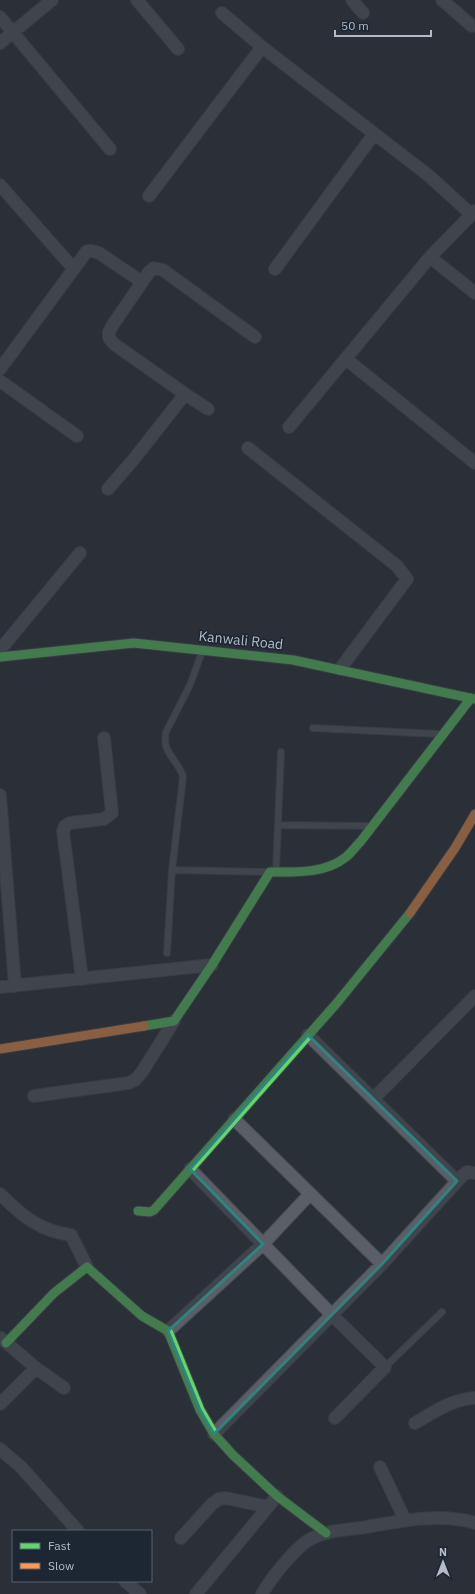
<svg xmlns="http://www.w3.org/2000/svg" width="475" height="1594" font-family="'IBM Plex Sans',sans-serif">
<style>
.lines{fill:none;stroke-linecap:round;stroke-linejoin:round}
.lane-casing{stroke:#484c53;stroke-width:8}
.street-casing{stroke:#484c53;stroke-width:14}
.fast-casing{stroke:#484c53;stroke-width:11}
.slow-casing{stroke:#484c53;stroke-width:11}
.lane{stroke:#5a5e66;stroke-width:6}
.street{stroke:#5a5e66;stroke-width:12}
.fast{stroke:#63d668;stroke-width:9}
.slow{stroke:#ff974d;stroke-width:9}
.marked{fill:none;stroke:#308480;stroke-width:3;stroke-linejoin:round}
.labels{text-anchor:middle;stroke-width:3;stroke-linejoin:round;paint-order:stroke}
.street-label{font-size:14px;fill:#b4bcc9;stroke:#1d2633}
</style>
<rect width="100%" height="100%" fill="#2a3038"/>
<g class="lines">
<defs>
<path id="lane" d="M313,728l127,6
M279,825l90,1
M172,870l11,-93c-5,-18 -22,-24 -17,-45l24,-47 12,-33
M276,871l5,-119
M167,953l5,-83 96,2
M385,1367l57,-55"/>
<path id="street" d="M137,0l41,49
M352,0l11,13
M442,0l30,26
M222,13l40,34 166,128 43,39
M0,17l110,132
M0,43l52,-43
M0,185l73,83
M149,196l113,-149
M430,257l45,36
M275,269l99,-135
M346,359l129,104
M0,369l87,-118h5l7,2 43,29
M0,381l77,55
M185,394l23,15
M289,427l141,-170 45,-46
M248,448l149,118 10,13 -67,90
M108,489l26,-30 51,-65 -71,-50 -5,-6v-6l3,-6 37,-54 5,-4 9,2 92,67
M0,650l80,-97
M0,795l15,191
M82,979l-19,-148 2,-5 5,-3 34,-4 8,-6 -8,-75
M0,987l212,-22
M308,1035l149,146
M34,1096l94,-13 7,-3 7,-8 32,-51
M373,1099l102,-103
M234,1119l148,145
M190,1169l142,146 53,52 -50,51
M0,1194c22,22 40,37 71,41l16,32
M168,1331l95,-87 47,-50
M1,1338l35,30 28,20
M0,1404l36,-36
M415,1423c19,-11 37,-24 60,-25
M214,1434l168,-170 80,-88 5,-4 8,1
M0,1449l21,18 57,64
M380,1467l25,53
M181,1538l31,-34 7,-5 7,-1 42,9
M125,1581l15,13
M196,1594l81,-98
M262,1594c9,-16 30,-42 45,-53 16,-10 35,-11 53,-13 36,-6 79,-16 115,-5"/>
<path id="fast" d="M0,657l134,-14 159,17 182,39
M144,1026l30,-5 38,-56 58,-93c25,0 55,2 76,-15 6,-5 10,-11 15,-16l110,-143
M138,1211l12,1 4,-2 182,-206 74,-91
M6,1343l48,-50 33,-26 55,49 26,15 32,79 14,24 19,21 44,41 49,37"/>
<path id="slow" d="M410,913l45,-65 20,-34
M0,1049l144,-23"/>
</defs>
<use href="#lane" class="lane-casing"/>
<use href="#street" class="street-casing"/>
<use href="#fast" class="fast-casing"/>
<use href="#slow" class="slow-casing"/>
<use href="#lane" class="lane"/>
<use href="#street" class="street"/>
<use href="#fast" class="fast"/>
<use href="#slow" class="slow"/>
</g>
<path d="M0 0H475V1594H0ZM308,1035l149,146 -75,83 -168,170 -14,-24 -32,-79 95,-87 -73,-75z" fill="#2a3038" fill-opacity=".55" fill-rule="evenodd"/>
<path class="marked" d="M308,1035l149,146 -75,83 -168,170 -14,-24 -32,-79 95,-87 -73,-75z"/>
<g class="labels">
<g class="street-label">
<text transform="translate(241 640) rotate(6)" y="5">Kanwali Road</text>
</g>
</g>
<rect x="12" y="1530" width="140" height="52" fill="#1d2633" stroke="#59626f"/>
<rect x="20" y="1543" width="20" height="6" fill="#63d668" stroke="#59626f"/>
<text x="48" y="1550" font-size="12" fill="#b4bcc9">Fast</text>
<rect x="20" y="1563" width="20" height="6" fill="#ff974d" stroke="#59626f"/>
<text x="48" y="1570" font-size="12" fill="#b4bcc9">Slow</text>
<g transform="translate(443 1562)" stroke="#1d2633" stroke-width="3" paint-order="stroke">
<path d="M0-3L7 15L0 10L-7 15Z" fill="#b4bcc9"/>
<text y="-6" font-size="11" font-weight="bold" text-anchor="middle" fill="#b4bcc9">N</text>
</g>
<path d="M335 30v6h96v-6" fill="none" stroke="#b4bcc9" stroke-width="2"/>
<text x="341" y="30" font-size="12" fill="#b4bcc9" stroke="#1d2633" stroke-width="3" paint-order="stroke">50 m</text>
</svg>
